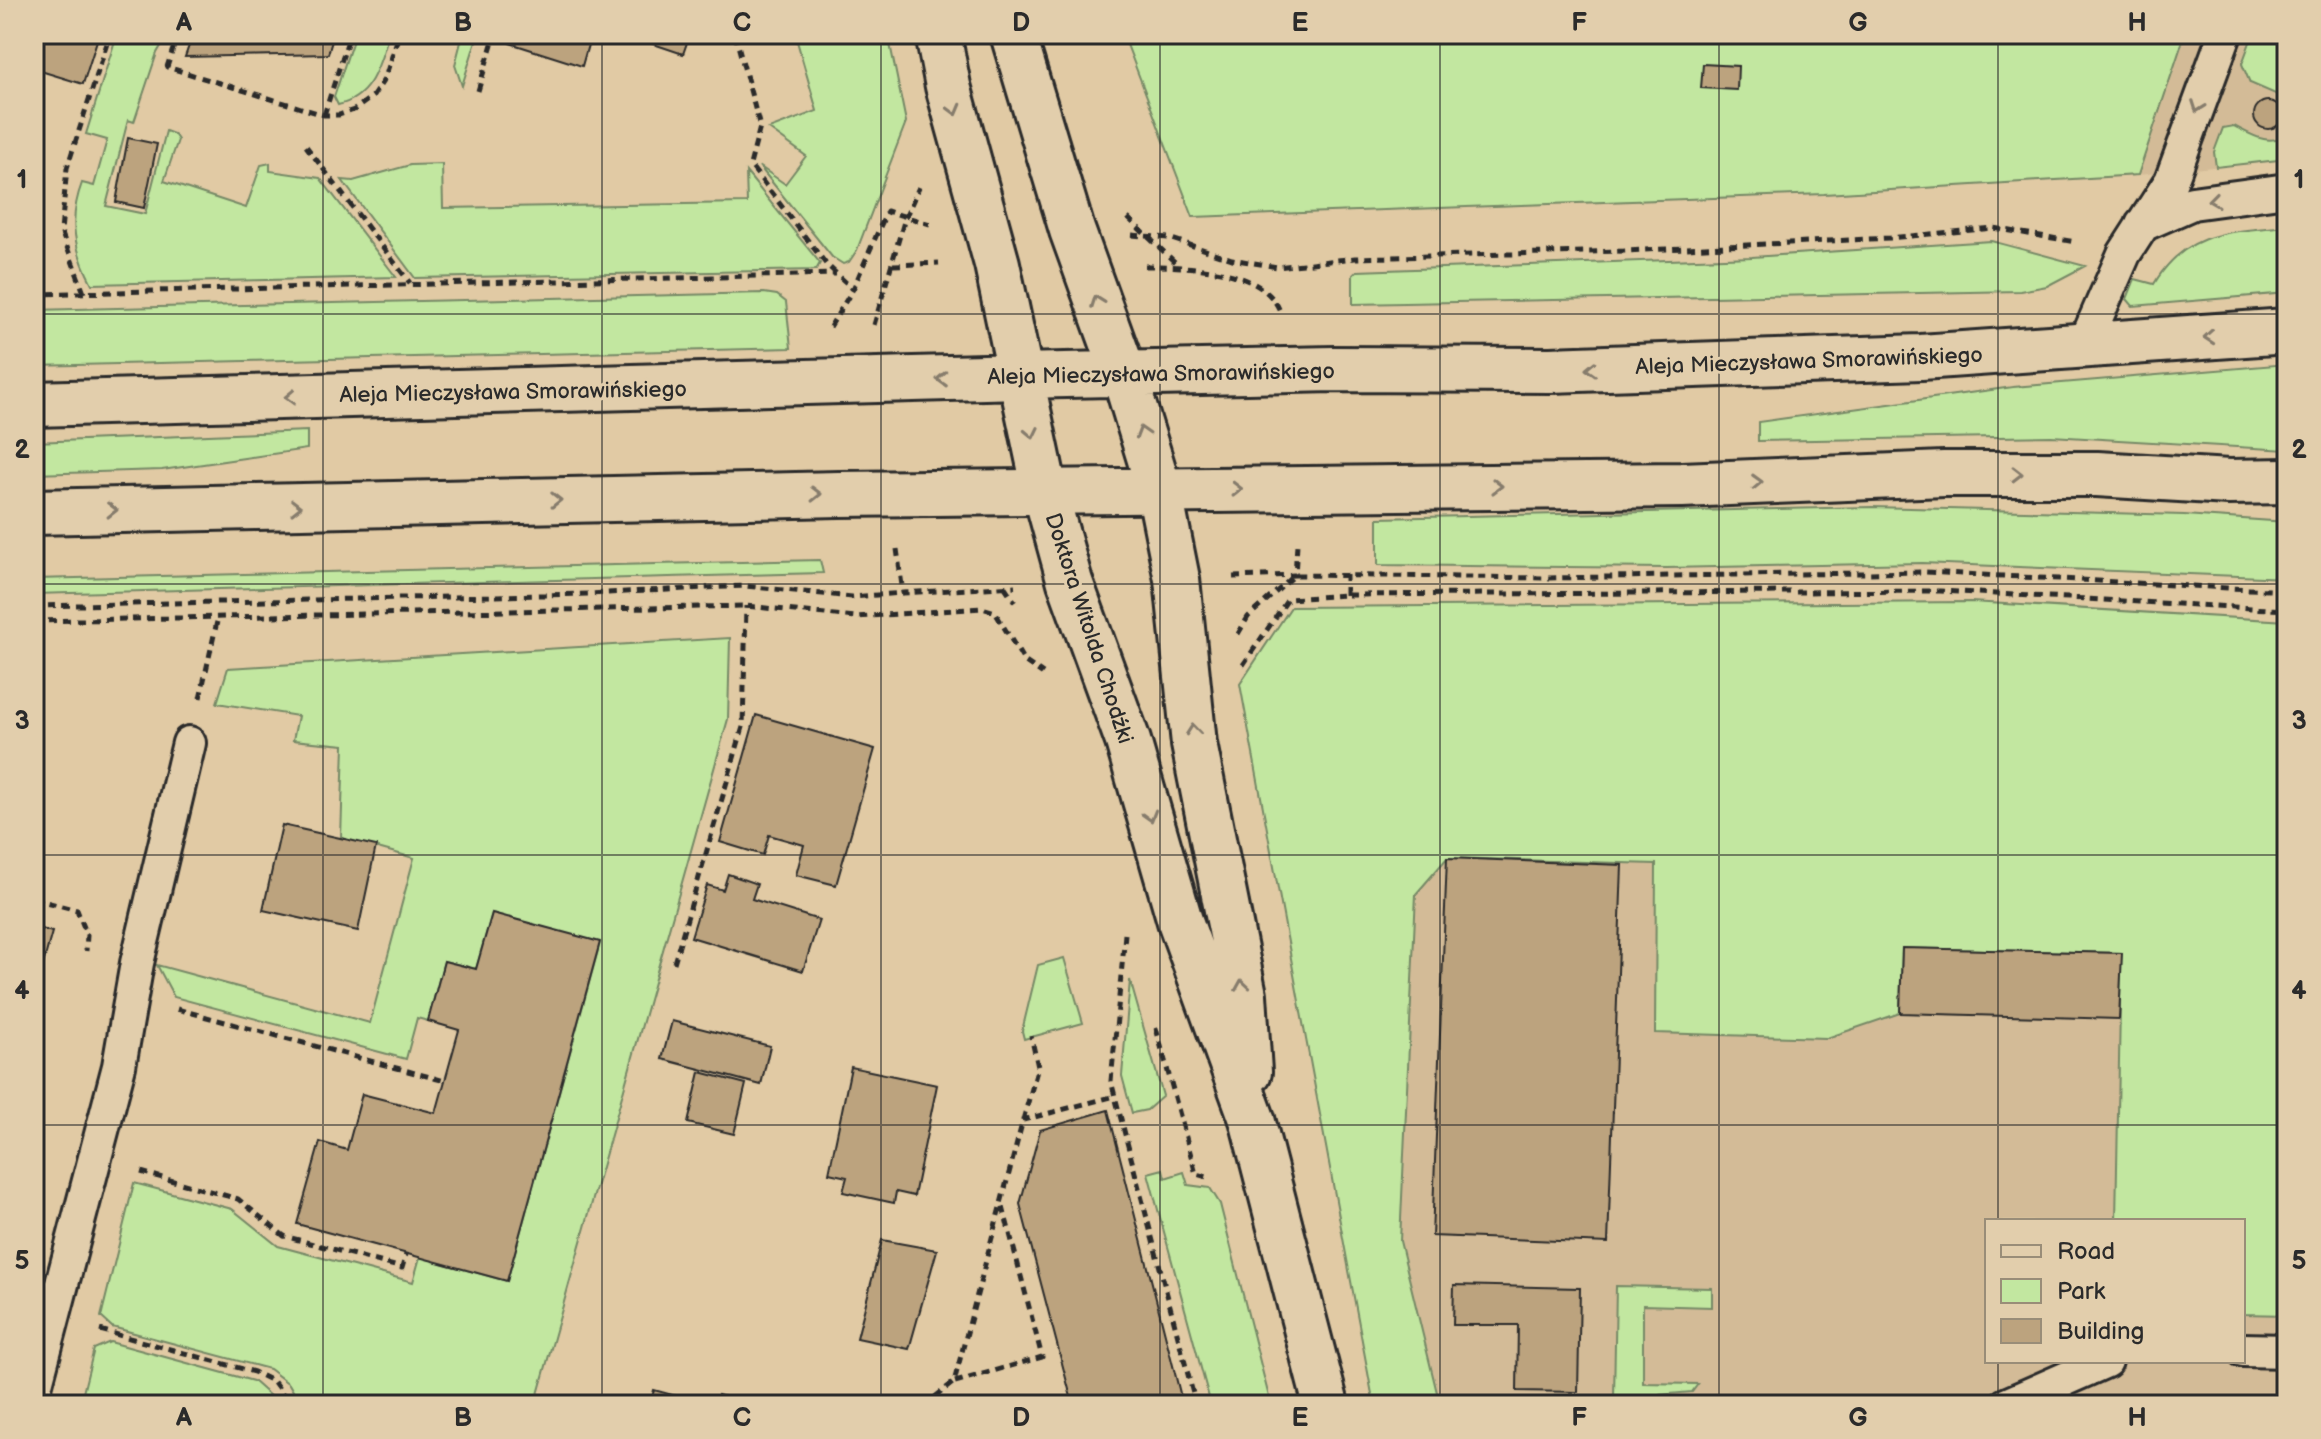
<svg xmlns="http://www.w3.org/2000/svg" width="2321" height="1439" font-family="'Balsamiq Sans',sans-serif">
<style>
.built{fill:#d3bb97;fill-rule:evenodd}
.green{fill:#c2e7a0;stroke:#768966;stroke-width:2}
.building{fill:#bca37e;stroke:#2b2b2b;stroke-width:2}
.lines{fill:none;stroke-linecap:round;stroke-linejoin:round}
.lane-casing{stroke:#2b2b2b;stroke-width:38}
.street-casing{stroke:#2b2b2b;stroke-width:50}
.secondary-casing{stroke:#2b2b2b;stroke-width:50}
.path{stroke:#2b2b2b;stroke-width:5;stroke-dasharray:8 6;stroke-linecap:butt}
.lane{stroke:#e2ceac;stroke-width:32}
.street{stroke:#e2ceac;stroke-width:44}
.secondary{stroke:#e2ceac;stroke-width:44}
.oneway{stroke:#867c6c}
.grid{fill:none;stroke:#2b2b2b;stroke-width:2;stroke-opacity:0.55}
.labels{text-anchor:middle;stroke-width:6;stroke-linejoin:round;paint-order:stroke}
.street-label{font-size:22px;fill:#2b2b2b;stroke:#e2ceac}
.neatline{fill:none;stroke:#2b2b2b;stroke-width:3}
.grid-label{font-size:26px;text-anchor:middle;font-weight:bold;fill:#2b2b2b}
</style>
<rect width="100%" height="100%" fill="#e1caa4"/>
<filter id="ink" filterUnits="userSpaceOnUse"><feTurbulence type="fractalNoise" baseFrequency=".0125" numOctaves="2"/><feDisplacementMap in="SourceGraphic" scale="16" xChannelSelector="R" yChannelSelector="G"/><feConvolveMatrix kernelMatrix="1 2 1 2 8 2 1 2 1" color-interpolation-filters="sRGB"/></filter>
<g filter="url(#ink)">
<path class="built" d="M2185,34h102v125l-149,16z
M1340,830l947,27v548h-704l-5,-13 -27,13h-111l-102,-405zM1987,1221h256v140h-256z"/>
<path class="green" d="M117,34h51l-11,19 -23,69 -6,-2 -22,86 39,8 21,-83 8,3 4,6 -14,41 82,27 15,-43 9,-2v8l50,7 76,99 -304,7c-18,-34 -24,-64 -10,-101l12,3 13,-46 -21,-6z
M355,34h34c-10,30 -16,63 -51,71l-4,-8z
M463,34h15l-16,52 -7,-21z
M795,34h93l18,88 -49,128 -8,12 -6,2 -11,-7 -73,-91 26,18 21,-28 -37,-27 48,-18z
M1123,34h1062l-47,141 -314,19 -631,23z
M2253,34h34v65l-37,-16 -8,-19z
M2234,126c18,9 35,21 53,8v25l-71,8 -2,-15 9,-24z
M442,164l1,44 304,-5 -1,-31 74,91 -4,7 -401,8 -73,-98 11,1 57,-16z
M2287,226v67l-154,13 -6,-7 8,-20 19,5c32,-54 76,-52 133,-58z
M1991,241l94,25 -38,20 -27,5 -667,13v-29l4,-4 395,-14z
M764,293l13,2 9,7 5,46 -757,18v-56z
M2287,364v86l-236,-14 -293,5v-19l255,-35z
M307,431v18l-145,21 -128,4v-32z
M1872,507l312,8 103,7v56l-365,-15 -255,5 -289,-3v-47z
M820,560l3,13 -789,21v-15z
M1971,602l316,19v694l-44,-1v-93h-127l5,-268 -219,-5 -2,65 -73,25 -172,-5 1,-169 -209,-6 -31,36 -16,347 40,164h-66l-134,-721 51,-77z
M730,638l-2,81 -193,686h-234l-12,-21 -20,-15 -157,-42 -11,-10 33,-134 98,26 46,37 135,36 7,-25 87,24 93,-338 -108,-30 -16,56 -32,-8 -16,60 -11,-3 -11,41 -232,-62 -17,-32 213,58 44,-165 -73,-20 3,-93 -51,-5 5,-24 -81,-13 11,-35z
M1064,958l19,65 -59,16 -2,-8 16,-66z
M1130,980l33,116 -16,14 -15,3 -10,-37z
M1163,1169l2,9 19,-6 4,13 22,3 10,16 51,201h-60l-63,-232z
M1616,1286l96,2v19l-69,-2v78l55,1 -6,8 -78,7z
M110,1342l143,39 27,24h-200l14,-56z"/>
<path class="building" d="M34,34h65l-16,50 -49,-15z
M193,34h141l-6,20 -143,3z
M513,34h78l-9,32 -72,-23z
M624,34h66l-7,20z
M1703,64l35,2 -1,24 -36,-2z
M2254 115a14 14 0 1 1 28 0a14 14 0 1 1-28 0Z
M128,138l29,6 -13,64 -28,-6z
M756,715l119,34 -39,136 -40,-10 8,-30 -35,-10 -6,20 -43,-13z
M282,825l94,21 -18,85 -95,-21z
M1447,858l175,7 -14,378 -176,-7z
M728,874l29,10 -5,15 67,21 -16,51 -112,-34 16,-52 16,5z
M492,913l108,29 -93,339 -210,-57 23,-82 27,8 15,-56 74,19 23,-83 -31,-9 16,-60 32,8z
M34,927l18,5 -18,65z
M1902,948l220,5 -3,66 -219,-6z
M672,1021l98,25 -9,39 -99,-26z
M851,1067l86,18 -23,111 -18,-4 -2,11 -51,-11 4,-15 -18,-4z
M700,1072l46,12 -12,50 -46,-11z
M1108,1110l75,295h-126l15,-4 -52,-197 20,-74z
M882,1240l55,10 -28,99 -52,-11z
M1454,1285l126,3 -2,104 -61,-1 1,-66h-65z
M654,1390l55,15h-59z
M718,1395l36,10h-38z"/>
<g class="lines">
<defs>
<path id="lane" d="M2142,225l50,-22 95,-13
M2083,348l41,-94 47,-73 54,-147
M2243,1350l44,1
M34,1391l85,-325 18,-103 52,-220
M2006,1405l100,-44"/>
<path id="street" d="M1159,489l18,90 17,165 50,251 5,77
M1045,491l25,91 58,159 52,180 72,198 74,286"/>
<path id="secondary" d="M938,34l10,52 49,178 48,227
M1013,34l59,196 52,144 35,115
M34,404l986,-28 314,-7 216,1 371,-13 366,-26
M34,512l805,-18 843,-9 262,-11h153l132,8 58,-1"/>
</defs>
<use href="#lane" class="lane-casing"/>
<use href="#street" class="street-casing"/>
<use href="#secondary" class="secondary-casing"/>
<path class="path" d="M178,34l-11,33 157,48h15l15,-5 19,-14 12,-18 14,-44
M735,34l25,93 -10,38 76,99 27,25
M478,91l17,-57
M324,115l26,-81
M306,146l104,137
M1128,218l51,48
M1132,235l37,3 63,21 45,8 78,-9 269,-7 266,-13 103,-10 83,14
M893,265l46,-2
M1145,266c40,0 121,1 136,48
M84,293l-23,-62 6,-63 43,-134
M34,294l802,-20
M874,325l31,-107 14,-31
M830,327l23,-38 34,-78 43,13
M897,549l6,44 112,-7
M1233,577l62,-2 2,-31
M1005,587l10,15
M1346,595v-20
M34,606l554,-12 157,-8 107,11 51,-4
M34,621l712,-15 109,11 127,-9 13,4 29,49 19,13
M1238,634l10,-17 47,-42 252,3 379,-6 361,19
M1243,665l45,-66 58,-4 594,-4 347,19
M200,698l18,-81
M34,899l43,11 10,25 -1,16
M1125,934l-14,147 85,324
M674,963l69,-236 3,-121
M177,1009l268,72
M1156,1028l40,146 15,4
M1023,1120l15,-53 -7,-31
M141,1172l97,27 46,37 118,32 4,-14
M100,1330l154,42 20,10 17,23
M955,1382l87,-25 -40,-154
M935,1397l19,-15 69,-262 92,-24"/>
<use href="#lane" class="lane"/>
<use href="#street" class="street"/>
<use href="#secondary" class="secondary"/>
</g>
<defs><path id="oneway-chevron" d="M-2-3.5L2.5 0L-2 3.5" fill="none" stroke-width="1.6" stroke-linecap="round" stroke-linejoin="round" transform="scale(2)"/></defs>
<g class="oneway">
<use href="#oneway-chevron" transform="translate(2198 107) rotate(110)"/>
<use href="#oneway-chevron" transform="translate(955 110) rotate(75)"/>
<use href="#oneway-chevron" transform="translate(2213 200) rotate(172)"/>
<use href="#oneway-chevron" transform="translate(1097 301) rotate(-110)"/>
<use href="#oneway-chevron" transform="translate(2209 337) rotate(175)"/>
<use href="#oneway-chevron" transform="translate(1591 369) rotate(178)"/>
<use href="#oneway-chevron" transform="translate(942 379) rotate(178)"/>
<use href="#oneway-chevron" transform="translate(290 397) rotate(178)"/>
<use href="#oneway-chevron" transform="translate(1142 432) rotate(-107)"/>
<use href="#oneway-chevron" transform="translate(1032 433) rotate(78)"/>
<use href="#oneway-chevron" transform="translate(2017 474)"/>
<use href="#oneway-chevron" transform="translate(1757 482) rotate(-2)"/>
<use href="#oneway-chevron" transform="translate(1497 486)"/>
<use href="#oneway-chevron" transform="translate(1237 489) rotate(-1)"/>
<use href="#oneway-chevron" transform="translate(816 494) rotate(-1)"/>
<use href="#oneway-chevron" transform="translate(556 500) rotate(-1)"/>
<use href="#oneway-chevron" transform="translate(296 507) rotate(-1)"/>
<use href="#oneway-chevron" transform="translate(112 510) rotate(-1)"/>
<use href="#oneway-chevron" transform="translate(1193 730) rotate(-96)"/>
<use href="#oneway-chevron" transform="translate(1150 816) rotate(74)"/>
<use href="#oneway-chevron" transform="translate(1242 985) rotate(-99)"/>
</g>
</g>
<path class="grid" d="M323,34v1371M602,34v1371M881,34v1371M1160,34v1371M1440,34v1371M1719,34v1371M1998,34v1187M34,314h2253M34,584h2253M34,855h2253M34,1125h2253M1998,1361v44"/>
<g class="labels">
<g class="street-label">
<text transform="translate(1809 360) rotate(-2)" y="8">Aleja Mieczysława Smorawińskiego</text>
<text transform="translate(1161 373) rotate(-1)" y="8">Aleja Mieczysława Smorawińskiego</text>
<text transform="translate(513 391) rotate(-1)" y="8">Aleja Mieczysława Smorawińskiego</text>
<text transform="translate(1090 628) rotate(72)" y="8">Doktora Witolda Chodźki</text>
</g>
</g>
<rect width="2321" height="1439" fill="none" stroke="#e2ceac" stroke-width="88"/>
<rect x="1985" y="1219" width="260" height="144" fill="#e2ceac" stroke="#998d78" stroke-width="2"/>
<rect x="2001" y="1245" width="40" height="12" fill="#e2ceac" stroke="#998d78" stroke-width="2"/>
<text x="2057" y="1259" font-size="24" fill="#2b2b2b">Road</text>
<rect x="2001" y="1279" width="40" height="24" fill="#c2e7a0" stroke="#998d78" stroke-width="2"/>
<text x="2057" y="1299" font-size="24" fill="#2b2b2b">Park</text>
<rect x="2001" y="1319" width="40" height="24" fill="#bca37e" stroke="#998d78" stroke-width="2"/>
<text x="2057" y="1339" font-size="24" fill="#2b2b2b">Building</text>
<rect x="44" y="44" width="2233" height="1351" class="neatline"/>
<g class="grid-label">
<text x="184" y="31">A</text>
<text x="463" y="31">B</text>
<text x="742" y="31">C</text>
<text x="1021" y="31">D</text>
<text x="1300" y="31">E</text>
<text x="1579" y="31">F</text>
<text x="1858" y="31">G</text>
<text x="2137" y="31">H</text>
<text x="22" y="188">1</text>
<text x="2299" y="188">1</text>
<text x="22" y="458">2</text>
<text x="2299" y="458">2</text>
<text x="22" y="729">3</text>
<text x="2299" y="729">3</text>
<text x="22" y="999">4</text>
<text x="2299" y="999">4</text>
<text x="22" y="1269">5</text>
<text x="2299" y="1269">5</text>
<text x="184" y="1426">A</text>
<text x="463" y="1426">B</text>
<text x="742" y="1426">C</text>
<text x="1021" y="1426">D</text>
<text x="1300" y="1426">E</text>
<text x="1579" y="1426">F</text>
<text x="1858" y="1426">G</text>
<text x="2137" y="1426">H</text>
</g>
</svg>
